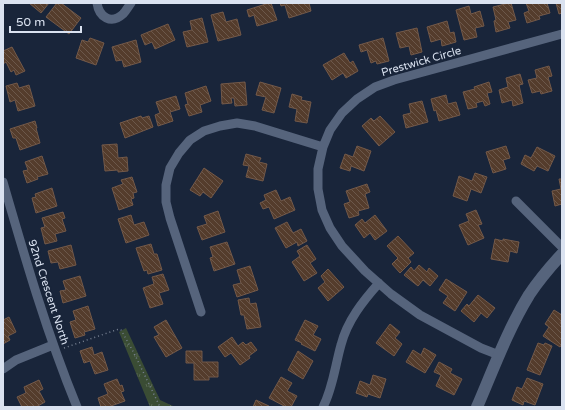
<svg xmlns="http://www.w3.org/2000/svg" width="565" height="410" font-family="'Varela Round',sans-serif">
<style>
.park{fill:url(#park-tufts)}
.building{fill:url(#building-back-hatch);stroke:#735949}
.lines{fill:none;stroke-linecap:round;stroke-linejoin:round}
.path{stroke:#788293;stroke-width:1.5;stroke-dasharray:1 3;stroke-linecap:butt}
.minor{stroke:#56647c;stroke-width:9}
.tertiary{stroke:#56647c;stroke-width:12}
.labels{text-anchor:middle;stroke-width:4;stroke-linejoin:round;paint-order:stroke}
.street-label{font-size:11px;fill:#dae2f0;stroke:#19253a}
</style>
<defs>
<pattern id="park-tufts" width="24" height="20" patternUnits="userSpaceOnUse"><rect width="24" height="20" fill="#3a4c34"/><path d="M3 7l-1-3M5 7V3M7 7l1-3M15 17l-1-3M17 17v-4M19 17l1-3" fill="none" stroke="#566652"/></pattern>
<pattern id="building-back-hatch" width="6" height="6" patternUnits="userSpaceOnUse"><rect width="6" height="6" fill="#543c2c"/><path d="M-1 5l2 2M0 0l6 6M5-1l2 2" fill="none" stroke="#6c584b"/></pattern>
</defs>
<rect width="100%" height="100%" fill="#19253a"/>
<path class="park" d="M126,328l34,72 15,7h-25l-31,-75z"/>
<path class="building" d="M29,3h20l-8,10z
M57,3h4l20,15 -12,16 -23,-17z
M269,3h2l6,17 -20,6 -3,-11 -5,2 -2,-7z
M280,3h29l2,8 -22,7 -4,-13 -4,1z
M509,3h2l5,17 -8,2 2,6 -14,4 -2,-11 2,-1 -3,-13z
M526,3h21l3,10 -11,3 1,3 -13,4 -3,-10 5,-2z
M556,3h6v10l-3,1z
M469,6l2,8 9,-3 4,15 -9,2 2,9 -13,3 -8,-30z
M223,12l3,10 11,-3 4,16 -23,6 -7,-26z
M202,18l6,24 -21,5 -4,-15 9,-2 -2,-9z
M447,21l3,12 4,-1 2,10 -14,4 -1,-7 -10,3 -4,-15z
M168,24l7,16 -20,9 -3,-7 -7,3 -4,-10z
M417,28l5,24 -11,3 -2,-9 -9,2 -4,-15z
M90,38l14,5 -8,22 -20,-7 6,-18 6,2z
M383,38l6,23 -12,3 -1,-3 -5,2 -4,-13 -6,2 -2,-7z
M136,40l5,22 -17,5 -2,-7 -6,1 -4,-14z
M12,47l13,24 -9,4 -2,-5 -3,2 -5,-10 -3,2v-13z
M344,53l6,10 3,-2 5,10 -12,7 -3,-5 -11,7 -9,-15z
M549,66l3,10 -4,1 4,14 -11,3 -1,-3 -8,2 -4,-13 9,-2 -2,-8z
M520,74l3,10 -4,1 4,18 -10,3 -1,-6 -10,3 -3,-13 9,-3 -2,-9z
M245,82l2,23 -12,1 -1,-8h-3l1,5 -10,1 -1,-20z
M260,82l21,6 -7,25 -12,-3 4,-13 -10,-2z
M489,82l3,10 -5,1 3,11 -5,2 -2,-5 -7,2 1,4 -9,2 -5,-17 12,-3 -1,-2z
M17,83l2,5 10,-3 6,21 -17,5 -3,-11 -5,2 -4,-16z
M206,86l5,15 -11,4 2,7 -13,4 -4,-11 3,-1 -3,-11z
M292,94l10,3 -1,3 10,2 -4,21 -12,-2 2,-12 -8,-2z
M446,95l2,9 8,-2 4,13 -21,6 -3,-11 -2,1 -3,-12z
M176,96l4,13 -10,3 3,9 -15,5 -3,-11 5,-2 -4,-11z
M422,101l6,21 -22,6 -3,-13 8,-2 -2,-9z
M141,116l1,2 7,-2 4,11 -28,11 -5,-15z
M380,116l15,16 -16,14 -17,-20 9,-8 3,3z
M35,121l2,7h-1l4,15 -20,7 -4,-12h-3l-3,-9z
M117,144l1,14 9,-1 1,14 -10,1v-2l-13,1 -3,-26z
M357,146l14,5 -7,20 -13,-5 -1,5 -10,-3 5,-14 8,3z
M506,146l4,12 -7,2 3,9 -13,4 -7,-21z
M537,147l18,9 -7,15 -11,-5 -3,5 -13,-7 4,-9 6,3z
M246,154l15,4 -2,4 8,2 -4,17 -17,-4 3,-11 -6,-1z
M42,156l6,18 -11,3 1,2 -11,4 -4,-12 5,-1 -3,-8z
M204,168l19,13 -12,17 -8,-6 -3,4 -10,-6z
M475,173l12,4 -6,16 -10,-4 -4,12 -14,-5 6,-20 13,5z
M132,177l5,15 -4,1 1,5 -3,1 2,6 -14,5 -7,-22 11,-4 -2,-4z
M559,179h3v25l-7,2 -3,-15 9,-2z
M367,184l3,8 -5,2 4,14 -11,3 1,4 -10,3 -5,-14 6,-2 -4,-11z
M52,188l5,18 -21,7 -4,-15 4,-1 -1,-3z
M276,190l5,11 9,-4 5,13 -21,9 -5,-12 -6,2 -3,-6 6,-3 -2,-5z
M476,210l6,14 -4,1 6,13 -16,7 -9,-20 10,-4 -3,-7z
M218,211l7,21 -23,8 -5,-13 10,-3 -3,-8z
M63,212l2,6 -3,1 4,12 -11,3 2,7 -12,3 -4,-16 4,-1 -3,-9z
M131,215l3,10 10,-3 5,13 -23,8 -8,-24z
M375,215l12,16 -12,9 -5,-7 -6,5 -9,-13 7,-6 3,4z
M287,222l6,11 8,-4 6,12 -9,5 -1,-4 -11,6 -11,-20z
M398,236l16,17 -6,5 3,4 -11,11 -8,-9 6,-6 -11,-12z
M495,239l8,2v-2l16,3 -2,11 -7,-2 -2,11 -17,-3z
M227,242l8,22 -21,7 -4,-13 3,-1 -3,-10z
M151,244l3,10h3l5,16 -14,4 -1,-4 -3,1 -8,-23z
M71,245l5,20 -16,4 -2,-7 -7,1 -3,-12z
M307,245l9,14 -6,4 7,10 -13,8 -12,-19 8,-6 -3,-5z
M419,265l8,7 2,-4 9,8 -8,10 -7,-6 -5,6 -14,-11 7,-8 3,4z
M250,266l8,24 -21,7 -4,-12 8,-2 -4,-13z
M328,269l16,18 -16,14 -10,-13 7,-6 -4,-6z
M163,274l6,16 -10,3 4,11 -13,4 -7,-20 11,-4 -2,-7z
M80,276l6,20 -23,7 -3,-12 6,-1 -3,-9z
M446,279l21,13 -12,19 -12,-8 5,-7 -9,-6z
M478,295l17,13 -8,10 -6,-5 -7,9 -13,-11 6,-7 2,2z
M249,298l1,6 6,-1 5,24 -14,2 -3,-14h-3l-3,-15z
M88,306l7,23 -11,3 1,3 -10,3 -5,-16 6,-2 -3,-9z
M554,310l8,5v5l-2,3 2,1v20l-2,3 -17,-11 6,-9 -4,-3z
M9,317l7,15 -8,4 2,4 -7,4v-24z
M166,320l16,28 -16,9 -12,-20 5,-2 -5,-8z
M305,320l13,6 -5,9 8,4 -6,12 -14,-7 1,-1 -7,-3z
M390,324l10,8 -5,6 7,6 -8,12 -18,-13z
M232,337l6,9 5,-4 3,3 5,-3 6,8 -8,6 1,2 -10,7 -9,-12 -6,4 -7,-10z
M538,343l6,2 1,-2 7,3 -12,29 -13,-5z
M92,347l2,8 8,-3 6,18 -13,4 -5,-13 -6,2 -4,-12z
M424,348l12,7 -11,18 -19,-11 7,-12 8,5z
M186,351h16v11h16v15h-9v3h-15v-17h-8z
M298,351l15,10 -10,18 -15,-9z
M439,362l13,7 -2,4 12,6 -8,16 -18,-9 5,-11 -7,-3z
M373,375l13,4 -6,19 -12,-4 -1,3 -11,-4 4,-12 10,4z
M281,377l11,6 -5,8 10,5 -6,11h-5l-17,-9z
M527,378l16,6 -8,21 -11,-4 -1,4 -11,-5 5,-13 5,2z
M117,379l3,7 2,-1 2,6 -3,1 4,9 -17,6h-7l-3,-9 10,-4 -4,-10z
M39,380l4,9 -4,2 6,11 -9,5h-2l-1,-1 -2,1h-9l-5,-10 9,-4 -2,-6z
M256,400l13,6v1h-16z"/>
<g class="lines">
<path class="path" d="M64,348l52,-18 3,-1 2,1 13,23 26,54"/>
<path class="minor" d="M97,3c2,14 14,22 26,11 3,-3 5,-7 8,-11
M3,182c22,76 44,152 74,225
M516,201l46,46
M201,312l-31,-94 -4,-16v-17l4,-17 9,-15 11,-13 14,-9 16,-5 17,-3 18,3 68,21
M499,355l-18,-7 -61,-33 -29,-21 -26,-23 -23,-25 -12,-18 -8,-18 -4,-21v-20l5,-22 7,-17 12,-17 15,-14 18,-12 19,-7 168,-46
M3,369l13,-9 37,-15
M323,407c10,-19 12,-41 18,-62 6,-24 22,-44 38,-62"/>
<path class="tertiary" d="M477,407c16,-37 31,-78 52,-112 10,-15 21,-28 33,-41"/>
</g>
<g class="labels">
<g class="street-label">
<text transform="translate(421 61) rotate(-16)" y="4">Prestwick Circle</text>
<text transform="translate(49 292) rotate(72)" y="4">92nd Crescent North</text>
</g>
</g>
<rect width="565" height="410" fill="none" stroke="#dae2f0" stroke-width="8"/>
<path d="M10 26v6h71v-6" fill="none" stroke="#dae2f0" stroke-width="2"/>
<text x="16" y="26" font-size="12" fill="#dae2f0" stroke="#19253a" stroke-width="3" paint-order="stroke">50 m</text>
</svg>
